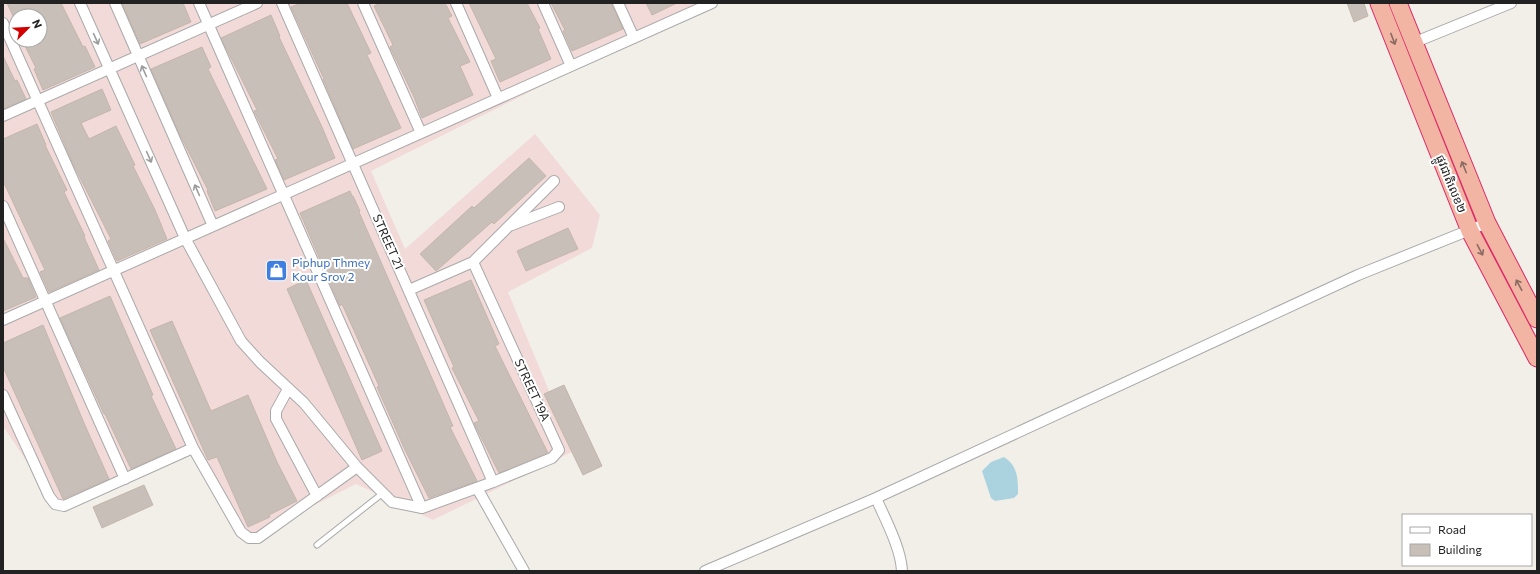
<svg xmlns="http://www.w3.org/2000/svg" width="1540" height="574" font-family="Commissioner,'Noto Sans Khmer',sans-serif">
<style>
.commercial{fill:#f2dad9;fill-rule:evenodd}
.water{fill:#aad3df}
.building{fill:#c7bfb8;stroke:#c4b6ab}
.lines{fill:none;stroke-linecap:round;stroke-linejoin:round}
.service-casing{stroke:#a9a9a9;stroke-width:7}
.minor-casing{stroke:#a9a9a9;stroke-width:12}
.trunk-casing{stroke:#dc2a67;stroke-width:19}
.service{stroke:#fff;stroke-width:5}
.minor{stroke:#fff;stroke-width:10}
.trunk{stroke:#f2b4a3;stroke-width:17}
.oneway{stroke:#9c9c9c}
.oneway2{stroke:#8a6b62}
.labels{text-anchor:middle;stroke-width:4;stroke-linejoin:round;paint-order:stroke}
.street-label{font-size:12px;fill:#222;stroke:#fff}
.shop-label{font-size:12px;fill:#366cbe;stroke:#fff;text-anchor:start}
</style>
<rect width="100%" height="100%" fill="#f2efe9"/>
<path class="commercial" d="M3,3h705l-337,168 34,78 130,-115 65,81 -8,33 -84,44 66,159 -141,69 -77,-36 -107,54 -56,-90 -138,56 -52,-78zM16,16h24v24h-24z"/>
<path class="water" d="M1004,457c14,9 14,22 14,37l-4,4 -19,3 -4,-3 -9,-27 9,-9z"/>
<path class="building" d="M7,3h54l22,44 2,-1 10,21 -52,23 -9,-21 2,-1 -14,-28h18v-24h-27z
M122,3h61l8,19 -51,22z
M301,3h46l24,50 -4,2 34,73 -48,21 -30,-70h1l-33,-72z
M380,3h65l7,13 -4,2 22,44 -10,4 13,29 -51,23 -8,-21 -24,-50 3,-2 -19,-39z
M469,3h58l13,25 -2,1 13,30 -51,23 -9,-21 5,-2z
M551,3h60l12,26 -51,22 -9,-20 2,-1z
M646,3h31l-25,12z
M1347,3h17l4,13 -14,6z
M271,15l9,21 -1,1 43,90 13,31 -51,22 -9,-20 3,-1 -24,-48 3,-1 -36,-72z
M202,47l9,20 -3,2 59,120 -52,22 -8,-20 1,-1 -29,-57 -28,-64z
M3,56l12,25 2,-1 9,19 -23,10z
M102,89l9,21 -30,13 8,16 27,-13 19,39 -2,1 22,44 12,29 -50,22 -9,-20 3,-2 -38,-75 -22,-52z
M37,124l9,21h-1l22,45 -3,2 21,44 -1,1 15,33 -50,22 -9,-20 5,-2 -42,-89v-42z
M529,158l17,18 -52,48 -2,-2 -56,49 -16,-17 52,-48 2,2z
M350,191l2,5h1l7,15 -1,1 94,214 -3,1 27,54 -48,17 -24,-48 -28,-63 2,-1 -37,-82 -2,2 -40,-93z
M568,228l10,21 -52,22 -9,-20z
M3,238l20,40h5l8,19 -33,14z
M306,280l76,171 -20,9 -75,-171z
M471,280l28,64 -4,2 53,107 -49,20 -25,-50 5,-2 -27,-53 2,-1 -30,-67z
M110,296l43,99 -2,1 25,53 -45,20 -26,-55h-1l-44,-96z
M172,321l39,90 37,-16 29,67 20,39 -28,14 1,2 -22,10 -31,-70 -9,3 -58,-130z
M43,325l41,98 25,56 -46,20 -60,-132v-24z
M564,385l38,81 -19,9 -39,-81z
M144,485l9,20 -51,23 -9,-21z"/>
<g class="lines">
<defs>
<path id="service" d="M317,545l66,-52"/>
<path id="minor" d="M80,3l105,235 56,103 19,21 44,41 53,64 35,35 30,6 71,-26 59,-24 7,-8 -86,-188
M115,3l98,223
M199,3l223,505
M282,3l211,479
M363,3l58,130
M456,3l42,95
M543,3l28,63
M618,3l16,35
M3,23l190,425 48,84 8,6h9l99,-71
M1413,43l98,-40
M3,116l254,-113
M3,206l122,273
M512,225l47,-18
M409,290l64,-28 81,-81
M3,320l709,-317
M288,389l-12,22v8l41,77
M3,395l46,101 6,8 9,2 129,-58
M477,488l47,83
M876,498c9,21 25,50 26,73
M705,571l171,-73 482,-223 129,-52"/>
<path id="trunk" d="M1379,3l91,228 67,127
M1398,3l89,220 50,96"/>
</defs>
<use href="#service" class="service-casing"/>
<use href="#minor" class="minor-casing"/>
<use href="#trunk" class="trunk-casing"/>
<use href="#service" class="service"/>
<use href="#minor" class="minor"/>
<use href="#trunk" class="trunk"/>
</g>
<defs><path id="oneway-shaft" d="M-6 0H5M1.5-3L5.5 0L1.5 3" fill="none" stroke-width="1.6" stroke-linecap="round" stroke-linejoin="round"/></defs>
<g class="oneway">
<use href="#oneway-shaft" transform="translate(96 39) rotate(66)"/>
<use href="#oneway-shaft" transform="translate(144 71) rotate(-114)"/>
<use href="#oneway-shaft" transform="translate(149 157) rotate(66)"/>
<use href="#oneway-shaft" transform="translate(197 190) rotate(-114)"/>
</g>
<g class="oneway2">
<use href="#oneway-shaft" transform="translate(1393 39) rotate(69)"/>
<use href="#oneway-shaft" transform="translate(1464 167) rotate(-112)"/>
<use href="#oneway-shaft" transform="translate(1480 250) rotate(62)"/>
<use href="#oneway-shaft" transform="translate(1519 285) rotate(-118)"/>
</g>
<defs>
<symbol id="shop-square" viewBox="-11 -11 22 22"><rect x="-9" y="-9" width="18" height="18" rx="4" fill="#3f7fe0" stroke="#fff"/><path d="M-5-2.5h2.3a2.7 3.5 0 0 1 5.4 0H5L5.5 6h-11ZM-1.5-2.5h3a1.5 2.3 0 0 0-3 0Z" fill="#fff"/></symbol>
</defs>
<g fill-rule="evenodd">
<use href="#shop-square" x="264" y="258" width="25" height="25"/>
</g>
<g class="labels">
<g class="street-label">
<text transform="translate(1451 184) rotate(68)" y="4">ផ្លូវជាតិលេខ២</text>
<text transform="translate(388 242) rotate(66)" y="4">STREET 21</text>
<text transform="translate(532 390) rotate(65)" y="4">STREET 19A</text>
</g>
<g class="shop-label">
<text x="292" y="267">Piphup Thmey<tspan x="292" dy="14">Kour Srov 2</tspan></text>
</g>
</g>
<rect width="1540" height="574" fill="none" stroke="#222222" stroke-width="8"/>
<rect x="1402" y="514" width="130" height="52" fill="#ffffff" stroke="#a7a7a7"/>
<rect x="1410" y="527" width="20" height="6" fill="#ffffff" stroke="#a7a7a7"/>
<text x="1438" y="534" font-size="12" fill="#222222">Road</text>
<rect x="1410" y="544" width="20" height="12" fill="#c7bfb8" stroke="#a7a7a7"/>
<text x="1438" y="554" font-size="12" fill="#222222">Building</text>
<g transform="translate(28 28) rotate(66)"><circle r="19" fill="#ffffff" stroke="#a7a7a7"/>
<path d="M0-3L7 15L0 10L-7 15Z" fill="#d40000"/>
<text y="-6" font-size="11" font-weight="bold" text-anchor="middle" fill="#222222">N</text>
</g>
</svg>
